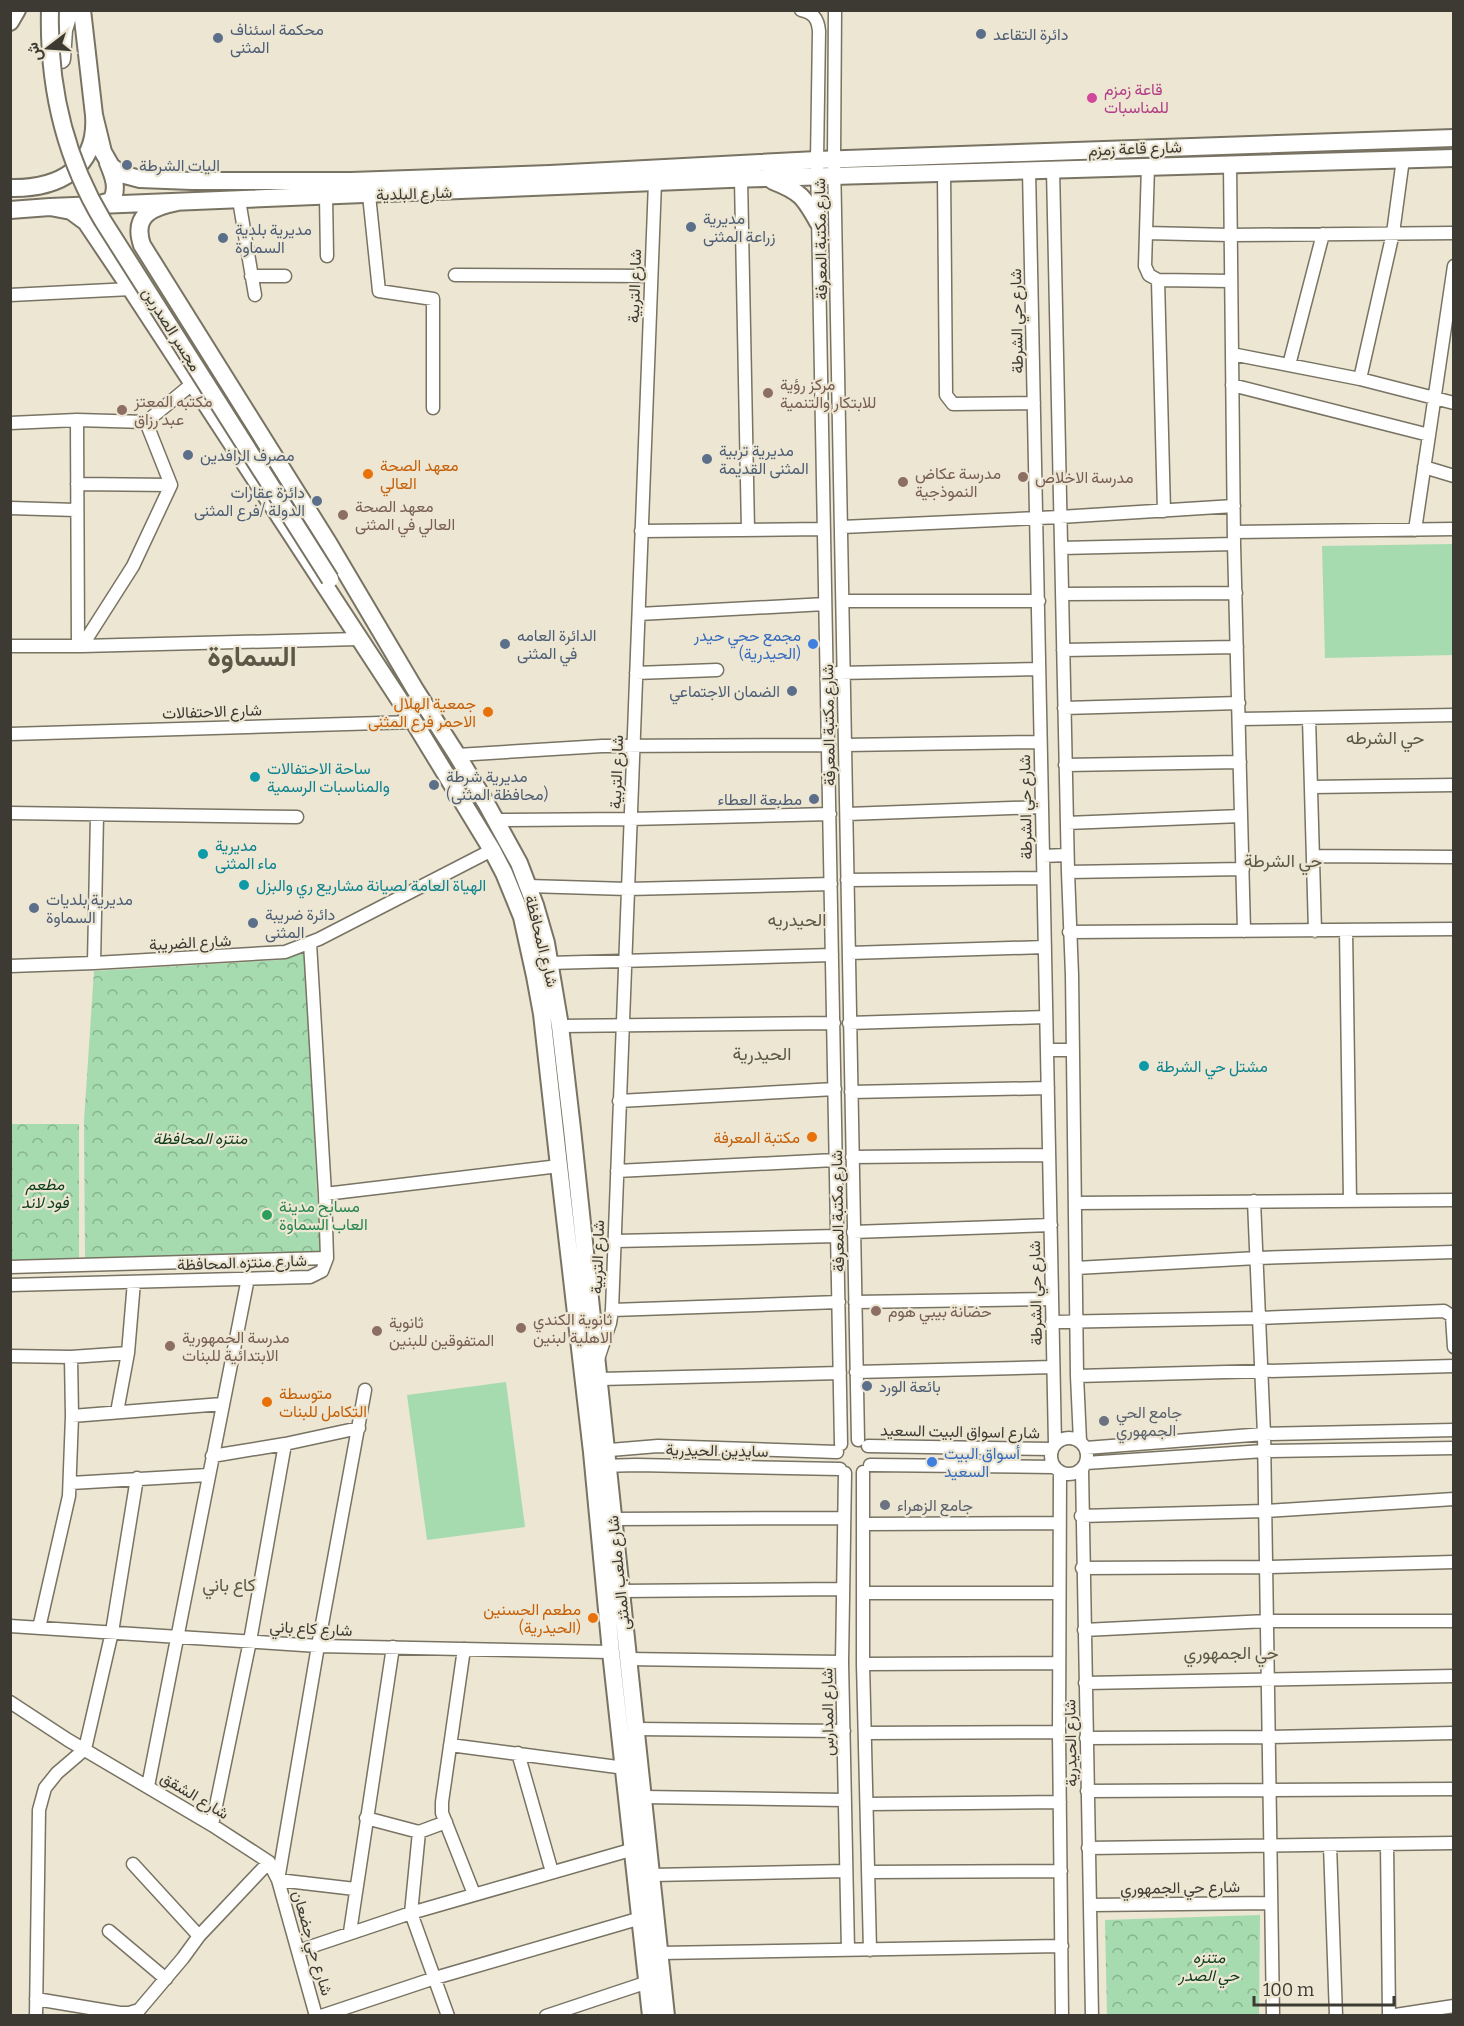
<svg xmlns="http://www.w3.org/2000/svg" width="1464" height="2026" font-family="Bitter,Vazirmatn,serif">
<style>
.grass{fill:#a5dbae}
.park{fill:url(#park-crowns)}
.lines{fill:none;stroke-linecap:round;stroke-linejoin:round}
.minor-casing{stroke:#787362;stroke-width:15}
.major-casing{stroke:#787362;stroke-width:20}
.highway-casing{stroke:#787362;stroke-width:21}
.minor{stroke:#fff;stroke-width:12}
.major{stroke:#fff;stroke-width:16}
.highway{stroke:#fff;stroke-width:18}
.major-bridge-casing{stroke:#787362;stroke-width:20;stroke-linecap:butt}
.major-bridge{stroke:#fff;stroke-width:16}
.service-dot{fill:#5c6f8a;stroke:#ece6d3;stroke-width:2}
.hotel-dot{fill:#d1479c;stroke:#ece6d3;stroke-width:2}
.education-dot{fill:#8d6e63;stroke:#ece6d3;stroke-width:2}
.food-dot{fill:#e8710a;stroke:#ece6d3;stroke-width:2}
.shop-dot{fill:#3f7fe0;stroke:#ece6d3;stroke-width:2}
.culture-dot{fill:#0f9aa8;stroke:#ece6d3;stroke-width:2}
.leisure-dot{fill:#2e9e5b;stroke:#ece6d3;stroke-width:2}
.worship-dot{fill:#6b7280;stroke:#ece6d3;stroke-width:2}
.labels{text-anchor:middle;stroke-width:4.5;stroke-linejoin:round;paint-order:stroke}
.service-label{font-size:16px;fill:#4e5e75;stroke:#ece6d3;text-anchor:start}
.hotel-label{font-size:16px;fill:#b23c85;stroke:#ece6d3;text-anchor:start}
.street-label{font-size:16px;fill:#3c3a33;stroke:#ece6d3}
.education-label{font-size:16px;fill:#785e54;stroke:#ece6d3;text-anchor:start}
.food-label{font-size:16px;fill:#c56008;stroke:#ece6d3;text-anchor:end}
.shop-label{font-size:16px;fill:#366cbe;stroke:#ece6d3;text-anchor:end}
.culture-label{font-size:16px;fill:#0d838f;stroke:#ece6d3;text-anchor:start}
.park-label{font-size:16px;font-style:italic;fill:#0e3d1c;stroke:#ece6d3}
.leisure-label{font-size:16px;fill:#27864d;stroke:#ece6d3;text-anchor:start}
.worship-label{font-size:16px;fill:#5b616d;stroke:#ece6d3;text-anchor:start}
.neighbourhood-label{font-size:18px;fill:#5c5747;stroke:#ece6d3}
.town-label{font-size:28px;font-weight:bold;fill:#5c5747;stroke:#ece6d3}
</style>
<defs>
<pattern id="park-crowns" width="20" height="18" patternUnits="userSpaceOnUse" patternTransform="scale(1.5)"><rect width="20" height="18" fill="#a5dbae"/><path d="M2 6a3 3 0 1 1 6 0M12 15a3 3 0 1 1 6 0" fill="none" stroke="#88b38e"/></pattern>
</defs>
<rect width="100%" height="100%" fill="#ece6d3"/>
<path class="grass" d="M1453,544v111l-128,3 -3,-112z
M506,1382l19,145 -98,13 -20,-145z"/>
<path class="park" d="M305,952l15,300 -235,9 -1,-140 10,-150 186,-11z
M10,1124h69v142l-68,-4z
M1260,1915l-1,100h-152l-2,-95z"/>
<g class="lines">
<defs>
<path id="minor" d="M801,10c12,2 17,9 18,21l-2,129 24,1284
M835,10l-1,149 24,1281
M1230,164l4,380 10,387
M1148,166l-3,100 4,9 9,5 73,1
M1053,169l15,703 4,103 5,401 3,65
M1029,170l26,1274
M944,173l2,222 7,9 81,-1
M741,179l7,351
M369,195l10,96 54,8v109
M326,196l1,60
M239,200l16,95
M1146,233l84,2 224,-2
M455,275l196,1
M251,276h34
M1158,280l6,231
M10,295l121,-6
M1232,354l128,25 94,24
M1289,365l34,-131
M1360,379l33,-146 10,-74
M1232,385l197,50
M77,420l1,226
M10,423l67,-3 69,2 46,-38
M1424,467l30,9
M77,484l94,1
M10,508l66,2
M842,527l218,-10 174,-11
M1415,530l39,-264
M641,531l183,-2
M1234,532l220,-3
M1061,548l173,-4
M1062,594l174,-1
M843,601h196
M639,614l186,-10
M10,646h72l276,-7
M82,646l51,-80 38,-81 -25,-63
M1063,650l174,-3
M636,673l81,-3
M837,673l202,-4
M1064,708l175,-5
M1309,718l6,213
M1239,719l215,-4
M10,734l404,-12
M845,745l195,-3
M457,755l145,-9 227,-1
M1065,765l175,-3
M1311,787l143,-2
M10,813l287,4
M847,814l195,-7
M495,820l135,-1 200,-5
M1067,823l174,-7
M1043,856l24,-1
M1313,856l141,1
M1068,872l175,-3
M847,880l196,-2
M528,886l100,3 203,-5
M1346,930l4,271
M1069,932l385,-3
M849,953l196,-6
M94,963l3,-148
M549,963l283,-8
M10,966l84,-3 191,-11 34,-13 173,-89
M849,1023l197,-6
M560,1026l274,-3
M1047,1050h24
M851,1092l197,-4
M619,1101l216,-12
M852,1157l197,-2
M617,1171l218,-11
M325,1194l234,-28
M1254,1201l10,233 9,582
M1075,1203l379,-3
M853,1232l198,-7
M615,1241l222,-5
M10,1267l317,-9
M1076,1268l181,-10 197,-6
M10,1285l300,-8 12,-6 5,-13 -2,-64 -15,-251
M855,1302l197,-3
M612,1310l227,-8
M1052,1322l207,-4 185,-7 8,5 2,31
M10,1356l61,1 57,-4
M598,1359l12,-36 2,-13 43,-1128
M856,1372l197,-5
M1077,1376l377,-10
M600,1379l240,-6
M117,1412l11,-59 6,-71
M72,1416l150,-12
M1051 1456a18 18 0 1 1 36 0a18 18 0 1 1-36 0Z
M868,1446l184,3
M1086,1448l178,-14 190,-4
M598,1451l60,-5 179,6
M212,1456l73,-12 74,-16
M1086,1463l178,-12 190,-3
M870,1465l184,2
M601,1466l35,-1 204,4
M1082,1470l10,546
M863,1472v192l7,286
M1060,1472l-1,260 3,284
M845,1473l-3,189 6,288
M71,1483l137,-8
M1081,1516l184,-5 189,-12
M613,1519l230,-1
M863,1524l196,-1
M1082,1568l184,-1 188,-5
M620,1591l222,-2
M863,1593h195
M10,1626l308,20 293,6
M39,1628l30,-132 3,-80 -1,-59
M1084,1630l183,-9h187
M464,1649l-22,153v11l32,81
M627,1659l215,3
M863,1664l196,-1
M1085,1683l369,-7
M10,1702l58,38 144,85 57,37 9,18 38,136
M635,1729l209,2
M865,1733l194,-1
M1086,1738l182,-1 186,-4
M450,1745l175,23
M518,1753l34,119
M148,1786l100,-508
M1087,1791l367,-2
M642,1797l203,3
M867,1804l193,-2
M366,1818l53,14 27,-10
M212,1825l38,-184 35,-197
M419,1832l-8,81 37,103
M1387,1844l2,171
M1330,1845l6,171
M1088,1848l366,-5
M133,1864l66,72
M868,1872l193,-1
M651,1875l195,-4
M278,1880l40,-234 47,-256
M278,1880l77,9
M1090,1905l181,-2
M109,1931l57,48
M350,1932l43,-285
M298,1951l113,-38 223,-64
M660,1953l402,-7
M36,1999l84,14h9l10,-3 44,-52 16,-22 70,-74
M36,2016l3,-206 6,-22 12,-15 28,-24 27,-117 25,-154
M321,2016l114,-38 206,-60
M546,2016l102,-34
M1389,2016l65,-10"/>
<path id="major" d="M10,22l7,-12
M94,115l9,37 8,14 10,8 19,5 52,2h159l199,-7 267,-14 637,-22
M773,181c28,11 31,16 45,41
M10,188c49,1 88,-20 84,-73l-12,-105
M178,202c-26,5 -46,13 -36,43l187,299 87,147 41,64 29,48 33,60 16,42 11,38 14,83 12,103 94,887
M100,204l11,-3c8,-12 2,-26 -3,-38
M50,207l21,4 15,11 45,67 283,433 78,128 12,23 18,44 13,59 7,38 17,152 33,286 19,200 40,364
M10,210l40,-3 679,-28 725,-21"/>
<path id="highway" d="M61,59l2,-29 6,-20"/>
</defs>
<use href="#minor" class="minor-casing"/>
<use href="#major" class="major-casing"/>
<use href="#highway" class="highway-casing"/>
<use href="#minor" class="minor"/>
<use href="#major" class="major"/>
<use href="#highway" class="highway"/>
<defs>
<path id="major-bridge" d="M50,10c-2,76 14,146 53,211l227,358"/>
</defs>
<use href="#major-bridge" class="major-bridge-casing"/>
<use href="#major-bridge" class="major-bridge"/>
</g>
<g class="service-dot">
<circle cx="981" cy="34" r="6"/>
<circle cx="218" cy="38" r="6"/>
<circle cx="127" cy="165" r="6"/>
<circle cx="691" cy="227" r="6"/>
<circle cx="223" cy="238" r="6"/>
<circle cx="188" cy="455" r="6"/>
<circle cx="707" cy="459" r="6"/>
<circle cx="317" cy="501" r="6"/>
<circle cx="505" cy="644" r="6"/>
<circle cx="792" cy="691" r="6"/>
<circle cx="434" cy="785" r="6"/>
<circle cx="814" cy="799" r="6"/>
<circle cx="34" cy="908" r="6"/>
<circle cx="253" cy="923" r="6"/>
<circle cx="867" cy="1386" r="6"/>
</g>
<circle class="hotel-dot" cx="1092" cy="98" r="6"/>
<g class="education-dot">
<circle cx="768" cy="393" r="6"/>
<circle cx="122" cy="410" r="6"/>
<circle cx="1023" cy="477" r="6"/>
<circle cx="903" cy="482" r="6"/>
<circle cx="343" cy="515" r="6"/>
<circle cx="876" cy="1311" r="6"/>
<circle cx="521" cy="1328" r="6"/>
<circle cx="377" cy="1331" r="6"/>
<circle cx="170" cy="1346" r="6"/>
</g>
<g class="food-dot">
<circle cx="368" cy="474" r="6"/>
<circle cx="488" cy="712" r="6"/>
<circle cx="812" cy="1137" r="6"/>
<circle cx="267" cy="1402" r="6"/>
<circle cx="593" cy="1618" r="6"/>
</g>
<g class="shop-dot">
<circle cx="813" cy="644" r="6"/>
<circle cx="932" cy="1462" r="6"/>
</g>
<g class="culture-dot">
<circle cx="255" cy="777" r="6"/>
<circle cx="203" cy="854" r="6"/>
<circle cx="244" cy="885" r="6"/>
<circle cx="1144" cy="1066" r="6"/>
</g>
<circle class="leisure-dot" cx="267" cy="1215" r="6"/>
<g class="worship-dot">
<circle cx="1104" cy="1421" r="6"/>
<circle cx="885" cy="1505" r="6"/>
</g>
<g class="labels">
<g class="service-label">
<text x="230" y="35">محكمة اسئناف<tspan x="230" dy="18">المثنى</tspan></text>
<text x="993" y="40">دائرة التقاعد</text>
<text x="139" y="171">اليات الشرطة</text>
<text x="703" y="224">مديرية<tspan x="703" dy="18">زراعة المثنى</tspan></text>
<text x="235" y="235">مديرية بلدية<tspan x="235" dy="18">السماوة</tspan></text>
<text x="719" y="456">مديرية تربية<tspan x="719" dy="18">المثنى القديمة</tspan></text>
<text x="200" y="461">مصرف الرافدين</text>
<text x="305" y="498" text-anchor="end">دائرة عقارات<tspan x="305" dy="18">الدولة /فرع المثنى</tspan></text>
<text x="517" y="641">الدائرة العامه<tspan x="517" dy="18">في المثنى</tspan></text>
<text x="780" y="697" text-anchor="end">الضمان الاجتماعي</text>
<text x="446" y="782">مديرية شرطة<tspan x="446" dy="18">(محافظة المثنى)</tspan></text>
<text x="802" y="805" text-anchor="end">مطبعة العطاء</text>
<text x="46" y="905">مديرية بلديات<tspan x="46" dy="18">السماوة</tspan></text>
<text x="265" y="920">دائرة ضريبة<tspan x="265" dy="18">المثنى</tspan></text>
<text x="879" y="1392">بائعة الورد</text>
</g>
<g class="hotel-label">
<text x="1104" y="95">قاعة زمزم<tspan x="1104" dy="18">للمناسبات</tspan></text>
</g>
<g class="street-label">
<text transform="translate(1135 148) rotate(-2)" y="6">شارع قاعة زمزم</text>
<text transform="translate(414 193) rotate(-2)" y="6">شارع البلدية</text>
<text transform="translate(820 239) rotate(-91)" y="6">شارع مكتبة المعرفة</text>
<text transform="translate(634 286) rotate(-88)" y="6">شارع التربية</text>
<text transform="translate(1016 321) rotate(-91)" y="6">شارع حي الشرطة</text>
<text transform="translate(172 329) rotate(58)" y="6">مجسر الصدرين</text>
<text transform="translate(212 711) rotate(-2)" y="6">شارع الاحتفالات</text>
<text transform="translate(828 725) rotate(-91)" y="6">شارع مكتبة المعرفة</text>
<text transform="translate(616 772) rotate(-88)" y="6">شارع التربية</text>
<text transform="translate(1025 807) rotate(-91)" y="6">شارع حي الشرطة</text>
<text transform="translate(542 941) rotate(76)" y="6">شارع المحافظة</text>
<text transform="translate(190 942) rotate(-3)" y="6">شارع الضريبة</text>
<text transform="translate(837 1211) rotate(-91)" y="6">شارع مكتبة المعرفة</text>
<text transform="translate(597 1257) rotate(-88)" y="6">شارع التربية</text>
<text transform="translate(242 1262) rotate(-2)" y="6">شارع منتزه المحافظة</text>
<text transform="translate(1035 1293) rotate(-91)" y="6">شارع حي الشرطة</text>
<text transform="translate(960 1431) rotate(1)" y="6">شارع اسواق البيت السعيد</text>
<text transform="translate(717 1450) rotate(1)" y="6">سايدين الحيدرية</text>
<text transform="translate(618 1573) rotate(-96)" y="6">شارع ملعب المثنى</text>
<text transform="translate(311 1628) rotate(3)" y="6">شارع كاع باني</text>
<text transform="translate(827 1712) rotate(-91)" y="6">شارع المدارس</text>
<text transform="translate(1070 1743) rotate(-91)" y="6">شارع الحيدرية</text>
<text transform="translate(195 1795) rotate(31)" y="6">شارع الشقق</text>
<text transform="translate(1180 1887) rotate(-1)" y="6">شارع حي الجمهوري</text>
<text transform="translate(313 1943) rotate(74)" y="6">شارع حي جضعان</text>
</g>
<g class="education-label">
<text x="780" y="390">مركز رؤية<tspan x="780" dy="18">للابتكار والتنمية</tspan></text>
<text x="134" y="407">مكتبه المعتز<tspan x="134" dy="18">عبد رزاق</tspan></text>
<text x="915" y="479">مدرسة عكاض<tspan x="915" dy="18">النموذجية</tspan></text>
<text x="1035" y="483">مدرسة الاخلاص</text>
<text x="355" y="512">معهد الصحة<tspan x="355" dy="18">العالي في المثنى</tspan></text>
<text x="888" y="1317">حضانة بيبي هوم</text>
<text x="533" y="1325">ثانوية الكندي<tspan x="533" dy="18">الاهلية لبنين</tspan></text>
<text x="389" y="1328">ثانوية<tspan x="389" dy="18">المتفوقين للبنين</tspan></text>
<text x="182" y="1343">مدرسة الحمهورية<tspan x="182" dy="18">الابتدائية للبنات</tspan></text>
</g>
<g class="food-label">
<text x="380" y="471" text-anchor="start">معهد الصحة<tspan x="380" dy="18">العالي</tspan></text>
<text x="476" y="709">جمعية الهلال<tspan x="476" dy="18">الاحمر فرع المثنى</tspan></text>
<text x="800" y="1143">مكتبة المعرفة</text>
<text x="279" y="1399" text-anchor="start">متوسطة<tspan x="279" dy="18">التكامل للبنات</tspan></text>
<text x="581" y="1615">مطعم الحسنين<tspan x="581" dy="18">(الحيدرية)</tspan></text>
</g>
<g class="shop-label">
<text x="801" y="641">مجمع حجي حيدر<tspan x="801" dy="18">(الحيدرية)</tspan></text>
<text x="944" y="1459" text-anchor="start">أسواق البيت<tspan x="944" dy="18">السعيد</tspan></text>
</g>
<g class="culture-label">
<text x="267" y="774">ساحة الاحتفالات<tspan x="267" dy="18">والمناسبات الرسمية</tspan></text>
<text x="215" y="851">مديرية<tspan x="215" dy="18">ماء المثنى</tspan></text>
<text x="256" y="891">الهياة العامة لصيانة مشاريع ري والبزل</text>
<text x="1156" y="1072">مشتل حي الشرطة</text>
</g>
<g class="park-label">
<text x="200" y="1144">منتزه المحافظة</text>
<text x="45" y="1190">مطعم<tspan x="45" dy="18">فود لاند</tspan></text>
<text x="1209" y="1963">متنزه<tspan x="1209" dy="18">حي الصدر</tspan></text>
</g>
<g class="leisure-label">
<text x="279" y="1212">مسابح مدينة<tspan x="279" dy="18">العاب السماوة</tspan></text>
</g>
<g class="worship-label">
<text x="1116" y="1418">جامع الحي<tspan x="1116" dy="18">الجمهوري</tspan></text>
<text x="897" y="1511">جامع الزهراء</text>
</g>
<g class="neighbourhood-label">
<text x="1385" y="744">حي الشرطه</text>
<text x="1283" y="867">حي الشرطة</text>
<text x="797" y="926">الحيدريه</text>
<text x="762" y="1060">الحيدرية</text>
<text x="229" y="1591">كاع باني</text>
<text x="1231" y="1659">حي الجمهوري</text>
</g>
<g class="town-label">
<text x="252" y="666">السماوة</text>
</g>
</g>
<rect width="1464" height="2026" fill="none" stroke="#3c3a33" stroke-width="24"/>
<g transform="translate(48 48) rotate(253)" stroke="#ece6d3" stroke-width="4.5" paint-order="stroke">
<path d="M0-4.5L10 22L0 15L-10 22Z" fill="#3c3a33"/>
<text y="-9" font-size="16" font-weight="bold" text-anchor="middle" fill="#3c3a33">ش</text>
</g>
<path d="M1254 1996v9h140v-9" fill="none" stroke="#3c3a33" stroke-width="3"/>
<text x="1263" y="1996" font-size="18" fill="#3c3a33" stroke="#ece6d3" stroke-width="4.5" paint-order="stroke">100 m</text>
</svg>
